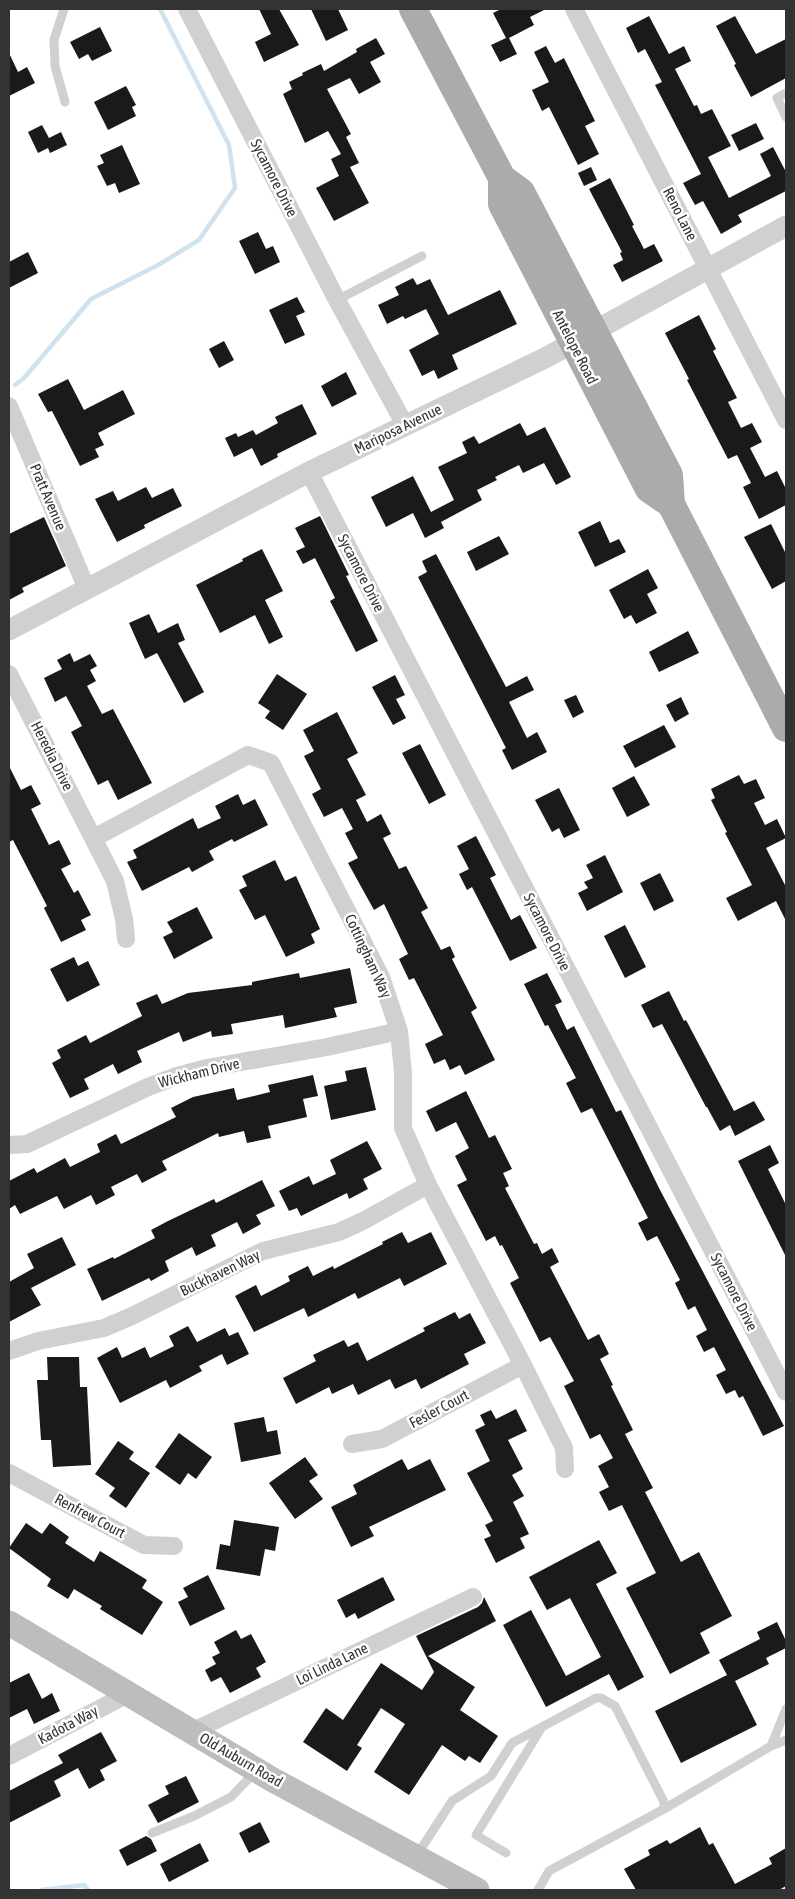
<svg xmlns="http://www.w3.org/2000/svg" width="795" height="1899" font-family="'Asap Condensed',sans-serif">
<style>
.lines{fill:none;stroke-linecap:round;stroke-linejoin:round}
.stream{stroke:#cfe2ee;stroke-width:4.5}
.building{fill:#1a1a1a}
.service{stroke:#d0d0d0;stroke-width:9}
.minor{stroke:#d0d0d0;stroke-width:18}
.tertiary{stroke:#d0d0d0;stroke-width:21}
.secondary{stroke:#bdbdbd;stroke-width:25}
.primary{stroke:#ababab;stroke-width:28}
.labels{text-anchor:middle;stroke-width:5;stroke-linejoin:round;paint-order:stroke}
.street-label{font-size:15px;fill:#333;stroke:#fff}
</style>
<rect width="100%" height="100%" fill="#fff"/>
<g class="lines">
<path class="stream" d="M15,385l9,-7 67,-79 69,-35 39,-24 36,-52 -6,-43 -69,-136
M41,1890l43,-5 4,5"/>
</g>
<path class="building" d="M259,9h20l20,36 -35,17 -9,-20 16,-8z
M311,9h27l10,21 -22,11z
M501,9h45l-16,8 4,8 -25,13 8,16 -17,8 -9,-17 15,-7 -13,-25z
M649,16l20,38 15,-8 7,15 -16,8 19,37 3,-1 4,9 11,-5 19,37 -23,11 21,41 42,-22 -11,-22 13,-7 13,25v19l-48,24 4,7 -21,12 -18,-33 -8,4 -12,-22 18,-9 -46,-89 7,-3 -17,-33 -7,4 -12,-25z
M735,16l21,38 30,-15v39l-35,19 -17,-32 2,-1 -20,-38z
M100,27l12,24 -20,10 -4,-7 -9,5 -9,-17z
M376,38l9,16 -15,8 11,20 -22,12 -9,-16 -23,11 24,45 -5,3 13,26 -9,4 19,36 -35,18 -18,-33 23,-12 -8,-17 10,-5 -13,-23 -23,12 -22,-49 9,-5 -3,-7 14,-7 -1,-2 19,-9 3,7 33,-19 -1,-3z
M546,46l9,17 9,-5 31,63 -10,5 14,28 -21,11 -29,-58 -7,4 -10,-21 17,-8 -15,-30z
M9,53l9,19 9,-5 8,16 -26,13z
M126,86l10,19 -4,2 4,9 -28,14 -14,-28z
M756,123l8,16 -25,12 -8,-16z
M42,125l7,13 12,-6 6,13 -17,8 -2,-5 -10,5 -10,-21z
M122,145l18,39 -21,9 -4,-10 -8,3 -10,-20 7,-3 -4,-8z
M591,167l6,13 -13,6 -6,-13z
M610,178l24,47 -2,1 12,23 10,-5 9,17 -41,21 -9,-17 10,-5 -3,-7 2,-1 -33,-63z
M258,232l8,17 7,-3 7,16 -25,12 -16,-33z
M28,252l10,21 -29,15v-26z
M413,278l4,7 13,-6 18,36 52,-25 17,34 -65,31 6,14 -20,10 -4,-9 -12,6 -13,-26 30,-16 -13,-25 -21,10 -2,-3 -16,8 -9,-19 21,-10 -4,-8z
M297,297l8,15 -9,4 9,19 -20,9 -16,-34z
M699,315l17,34 -3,2 24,47 -9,4 13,26 11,-5 10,19 -12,6 15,29 12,-6 9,18v16l-27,14 -16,-32 8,-4 -14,-28 -9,4 -41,-79 2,-1 -24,-46z
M224,341l10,19 -15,8 -10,-19z
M346,372l11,22 -25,13 -11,-21z
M68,379l16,31 39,-20 12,24 -37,19 6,12 -9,4 4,8 -19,9 -28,-55 -4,1 -10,-18z
M302,404l15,30 -40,20 1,3 -17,9 -9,-18 -18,9 -9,-19 11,-5 2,4 15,-7 3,5 22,-12 -3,-6z
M520,423l7,13 18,-9 26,50 -15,8 -12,-22 -21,10 -4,-8 -24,12 2,3 -20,10 5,10 -41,22 3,6 -19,10 -12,-25 -27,14 -15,-30 42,-21 18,36 23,-12 -16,-33 29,-14 -5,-11 12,-6 5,8z
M146,487l6,11 21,-10 9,18 -38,19 1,3 -28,14 -22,-43 18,-8 5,10z
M320,516l29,59 -3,1 32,65 -22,11 -26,-51 5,-3 -20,-40 -12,6 -7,-13 9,-4 -10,-19z
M44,517l22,49 -44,22 2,4 -15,8v-66z
M600,521l10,22 9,-4 7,13 -31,15 -17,-35z
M771,524l15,30v27l-14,8 -28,-52z
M499,536l10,18 -33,17 -9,-19z
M262,549l21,42 -18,9 18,37 -14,7 -14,-29 -35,18 -24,-48 47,-24 -1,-2z
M436,554l70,133 21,-11 7,14 -25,12 18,36 10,-6 10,20 -35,18 -10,-20 4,-2 -88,-171 9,-5 -5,-11z
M648,569l10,19 -11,6 10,19 -21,11 -5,-9 -7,4 -15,-29z
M149,614l9,19 20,-10 7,17 -7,3 26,49 -20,11 -27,-50 -12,6 -16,-36z
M688,631l11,22 -40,19 -10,-20z
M70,653l4,9 16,-8 7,12 -7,4 6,11 -9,5 15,28 11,-5 39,74 -34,17 -10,-20 -10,5 -10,-20 -17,-33 11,-6 -16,-30 -11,6 -11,-24 18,-9 -5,-9z
M277,674l30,20 -24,36 -18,-12 5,-7 -12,-8z
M395,675l10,20 -9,4 10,19 -13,7 -21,-38z
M576,695l8,17 -11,6 -9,-18z
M681,697l8,17 -14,8 -9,-17z
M337,712l21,41 -11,6 19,36 -10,5 11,22 14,-8 10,20 -8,4 16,31 7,-3 22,42 -7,4 20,38 9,-4 5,11 -3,2 25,49 -6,4 24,48 -30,15 -5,-10 -10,5 -5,-11 -11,5 -9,-20 18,-9 -29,-57 -5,2 -10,-21 9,-5 -24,-50 -10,6 -26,-47 10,-5 -13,-25 8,-4 -11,-21 -18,9 -12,-23 9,-5 -17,-33 10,-5 -11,-21z
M664,725l12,22 -41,21 -12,-22z
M420,744l26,51 -17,9 -27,-51z
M9,766l12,24 10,-5 10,19 -10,5 18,36 10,-5 12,24 -10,5 13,24 4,-3 13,25 -10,5 5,10 -25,12 -17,-34 3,-2 -34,-66 -4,2z
M739,775l5,9 12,-5 9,19 -11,5 11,22 12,-6 9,19 -20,10 20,39v34l-10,-20 -38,20 -12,-23 26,-13 -27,-52 2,-1 -16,-32 4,-2 -4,-9z
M634,776l16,29 -23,12 -15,-29z
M559,788l21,42 -16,8 -5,-10 -7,4 -17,-32z
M238,794l5,11 12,-6 13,26 -34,17 -2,-3 -23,12 5,9 -22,12 -3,-5 -47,24 -15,-29 10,-4 -4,-8 60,-32 5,11 23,-11 -6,-12z
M476,836l20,39 -6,3 21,42 9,-5 17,33 -27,13 -38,-74 -5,3 -8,-16 10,-5 -12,-23z
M605,855l18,37 -36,19 -9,-18 10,-5 -4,-6 9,-4 -7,-13z
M275,860l10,21 11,-5 24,53 -9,5 4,9 -29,14 -21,-42 -10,5 -16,-30 8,-4 -5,-10z
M660,873l14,28 -20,10 -14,-28z
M197,907l16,31 -39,21 -11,-22 10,-5 -6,-10z
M625,925l21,42 -21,11 -21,-42z
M74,957l4,9 10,-5 12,24 -33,17 -17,-33z
M350,968l7,35 -23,5 3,9 -52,11 -2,-13 -52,9 2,10 -21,3 -1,-6 -28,11 -4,-10 -42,19 5,11 -24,12 -5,-10 -29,15 5,10 -19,9 -18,-35 9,-5 -4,-8 29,-15 4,8 52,-27 -6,-13 21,-9 5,10 26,-11 64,-8v-3l47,-9 1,5z
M547,973l15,29 -7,3 12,25 7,-4 42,86 5,-2 38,78 125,238 -21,10 -20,-40 -4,2 -4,-8 -9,4 -10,-19 10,-5 -12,-23 -10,5 -8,-16 11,-6 -12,-24 -7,4 -13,-27 5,-3 -23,-44 -10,5 -9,-18 10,-5 -56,-110 -11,5 -15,-30 10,-5 -28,-53 -3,1 -21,-42z
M669,991l15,30 2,-1 48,91 20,-10 11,19 -30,16 -5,-11 -10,6 -13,-24h-1l-44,-83 -9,4 -12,-23z
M366,1067l10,43 -45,10 -7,-34 23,-5 -2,-10z
M313,1075l5,21 -15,3 4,18 -39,9 3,12 -24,5 -3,-12 -25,6 -1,-4 -56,28 5,9 -25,13 -5,-9 -26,13 4,8 -19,10 -5,-10 -27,14 -7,-13 -37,18 -5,-9 -6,4v-28l25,-13 3,5 28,-15 5,9 30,-15 -3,-8 19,-10 5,10 55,-27 -5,-9 22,-11 41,-9 3,12 33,-8 -2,-7z
M466,1091l23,47 6,-3 17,34 -9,4 6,13 -4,2 29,56 3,-1 5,11 10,-6 7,14 -9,5 38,73 11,-6 10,20 -9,5 13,26 -2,1 22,44 -8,4 28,54 -8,4 36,70 18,-10 33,64 -32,17 10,20 -40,21 -44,-86 30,-15 -34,-68 -13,6 -10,-19 10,-5 -11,-21 15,-8 -13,-24 -10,5 -26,-53 10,-5 -19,-35 -5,-9 -10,5 -30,-59 9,-5 -17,-33 -2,1 -5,-10 -9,5 -29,-56 10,-5 -12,-24 14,-8 -13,-26 -20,10 -10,-21z
M367,1141l15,28 -19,10 5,10 -19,10 -2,-6 -46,23 -4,-8 -8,3 -10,-20 30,-15 4,9 23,-11 -6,-14z
M770,1145l9,18 -11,6 18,36v52l-48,-96z
M262,1180l13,26 -19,9 5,9 -18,10 -6,-12 -26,13 5,11 -20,10 -4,-9 -27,14 4,10 -18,10 -2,-3 -47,23 -15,-32 26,-12 1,2 41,-21 -4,-8 17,-9 46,-22 2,4z
M402,1232l6,11 23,-11 16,32 -43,22 -4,-8 -42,21 -3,-6 -47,24 -4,-9 -50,24 -19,-36 21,-11 5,11 29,-15 -2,-5 20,-10 5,10 20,-10 1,3 49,-25 -1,-2z
M62,1237l14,28 -45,23 10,17 -32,17v-40l25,-14 -7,-14z
M455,1312l4,7 11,-6 16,30 -22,11 5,10 -48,25 -5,-10 -21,10 -5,-10 -32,16 -5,-11 -21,10 -3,-7 -33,17 -13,-26 33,-17 -3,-6 31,-15 4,7 10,-5 9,19 58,-30 -2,-3z
M188,1326l9,16 28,-14 4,8 9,-4 11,22 -22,11 -5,-11 -23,12 3,5 -32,17 -4,-8 -46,23 -23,-45 20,-11 5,11 23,-11 5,11 24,-12 -5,-10z
M47,1357h32l1,30h7l4,78 -38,2 -2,-27h-10l-4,-60h11z
M516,1409l11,22 -19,9 15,29 -11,6 12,21 -11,6 16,32 -9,4 5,10 -29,15 -12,-24 7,-3 -6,-11 8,-4 -26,-48 23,-12 -15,-31 10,-5 -5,-10 11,-5 5,9z
M264,1417l3,15 10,-2 4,24 -40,8 -7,-39z
M179,1433l33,24 -16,22 -8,-6 -8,12 -25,-18z
M118,1441l16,11 -5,7 21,14 -24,35 -17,-12 6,-8 -20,-14z
M305,1457l13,18 -9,6 14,18 -28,20 -26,-36z
M402,1459l6,11 22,-11 16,31 -77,37 5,9 -23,11 -20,-40 26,-13 -4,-9z
M234,1520l45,7 -4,24 -10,-2 -5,27 -44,-7 4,-25 10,2z
M26,1523l16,11 8,-11 19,14 -4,6 29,19 6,-11 47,29 -5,8 21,14 -21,33 -42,-26 2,-3 -28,-17 -6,10 -21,-13 4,-7 -42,-31z
M599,1540l18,33 -21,11 48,93 -26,14 -9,-17 -63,33 -43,-82 28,-15 35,66 35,-19 -31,-59 -23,12 -18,-33z
M208,1575l17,34 -35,17 -12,-24 10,-5 -5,-9z
M383,1577l12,23 -37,19 -3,-6 -9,5 -9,-18z
M484,1597l12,24 -68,35 47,31 -15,23 38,26 -18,27 -11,-7 -4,5 -23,-16 -33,50 -35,-23 31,-48 -24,-16 -24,37 5,3 -15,23 -44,-29 23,-34 17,12 38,-57 41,27 12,-18 -18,-36 62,-29 4,-4z
M777,1622l9,19v7l-20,10 3,6 -34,17 22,44 -76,38 -26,-52 72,-36 -8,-15 41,-21 -3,-7z
M236,1630l5,9 10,-5 15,28 -10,6 5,9 -31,16 -9,-16 -10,5 -6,-12 11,-6 -4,-7 8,-4 -6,-11z
M29,1673l13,26 10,-6 8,18 -26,13 -7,-15 -18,9v-35z
M101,1732l16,29 -17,9 5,10 -16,9 -11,-21 -24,13 7,15 -52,27v-32l54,-28 -5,-8z
M186,1776l13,26 -41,21 -10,-18 21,-11 -4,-8z
M260,1822l10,20 -21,11 -10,-20z
M700,1827l9,18 4,-2 22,41 37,-20 -3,-6 17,-10v38l-7,4h-143l-12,-21 26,-14 -2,-5 19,-10 3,4z
M146,1836l5,3 6,12 -30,15 -8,-16z
M200,1843l9,18 -40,21 -9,-18z"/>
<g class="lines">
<path class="service" d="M64,9l-10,31 1,26 10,36
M786,93l-9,5 9,19
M337,300l85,-44
M771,1746l15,-37
M664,1809l107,-63 15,-6
M152,1833l42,-17 37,-19 24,-25
M506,1853l-30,-18 66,-108
M417,1855l35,-54 39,-25 21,-33 84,-45h5l14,8 49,96v7l-115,62 -11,19"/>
<path class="minor" d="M187,9l150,291 68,125
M574,9l212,411
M9,406l78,183
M309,472l477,920
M9,674l106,207 9,38 2,20
M94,838l154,-83 23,8 110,214 18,54 4,42v55l25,57 95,180 41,83 1,21
M9,1145l18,-1 121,-57 29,-11 30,-8 120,-21 72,-16
M9,1351l29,-10 66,-13 28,-12 131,-65 76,-19 24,-11 65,-36
M352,1444l30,-5 141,-74
M9,1473l135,72 30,1
M191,1732l282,-135
M9,1756l119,-62"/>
<path class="tertiary" d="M9,630l300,-158 236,-114 241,-132"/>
<path class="secondary" d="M9,1623l264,157 204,110"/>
<path class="primary" d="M413,9l89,169 19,14 148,283 2,29 115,224
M502,178v26l147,285 22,15"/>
</g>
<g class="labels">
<g class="street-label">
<text transform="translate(274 178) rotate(63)" y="5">Sycamore Drive</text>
<text transform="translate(680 214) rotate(63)" y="5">Reno Lane</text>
<text transform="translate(575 347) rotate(63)" y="5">Antelope Road</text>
<text transform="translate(398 429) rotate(-26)" y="5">Mariposa Avenue</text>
<text transform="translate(48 497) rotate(67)" y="5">Pratt Avenue</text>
<text transform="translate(361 573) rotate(63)" y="5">Sycamore Drive</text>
<text transform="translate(52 756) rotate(63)" y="5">Heredia Drive</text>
<text transform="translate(547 932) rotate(63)" y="5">Sycamore Drive</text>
<text transform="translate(368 956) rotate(65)" y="5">Cottingham Way</text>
<text transform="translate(199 1073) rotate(-14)" y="5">Wickham Drive</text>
<text transform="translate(220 1273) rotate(-26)" y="5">Buckhaven Way</text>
<text transform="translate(734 1292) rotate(63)" y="5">Sycamore Drive</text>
<text transform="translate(439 1409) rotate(-28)" y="5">Fesler Court</text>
<text transform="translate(90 1516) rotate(28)" y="5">Renfrew Court</text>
<text transform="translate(332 1664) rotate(-26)" y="5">Loi Linda Lane</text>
<text transform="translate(68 1725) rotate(-28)" y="5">Kadota Way</text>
<text transform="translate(241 1760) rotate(30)" y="5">Old Auburn Road</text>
</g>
</g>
<rect width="795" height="1899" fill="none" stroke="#333333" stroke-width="20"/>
</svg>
